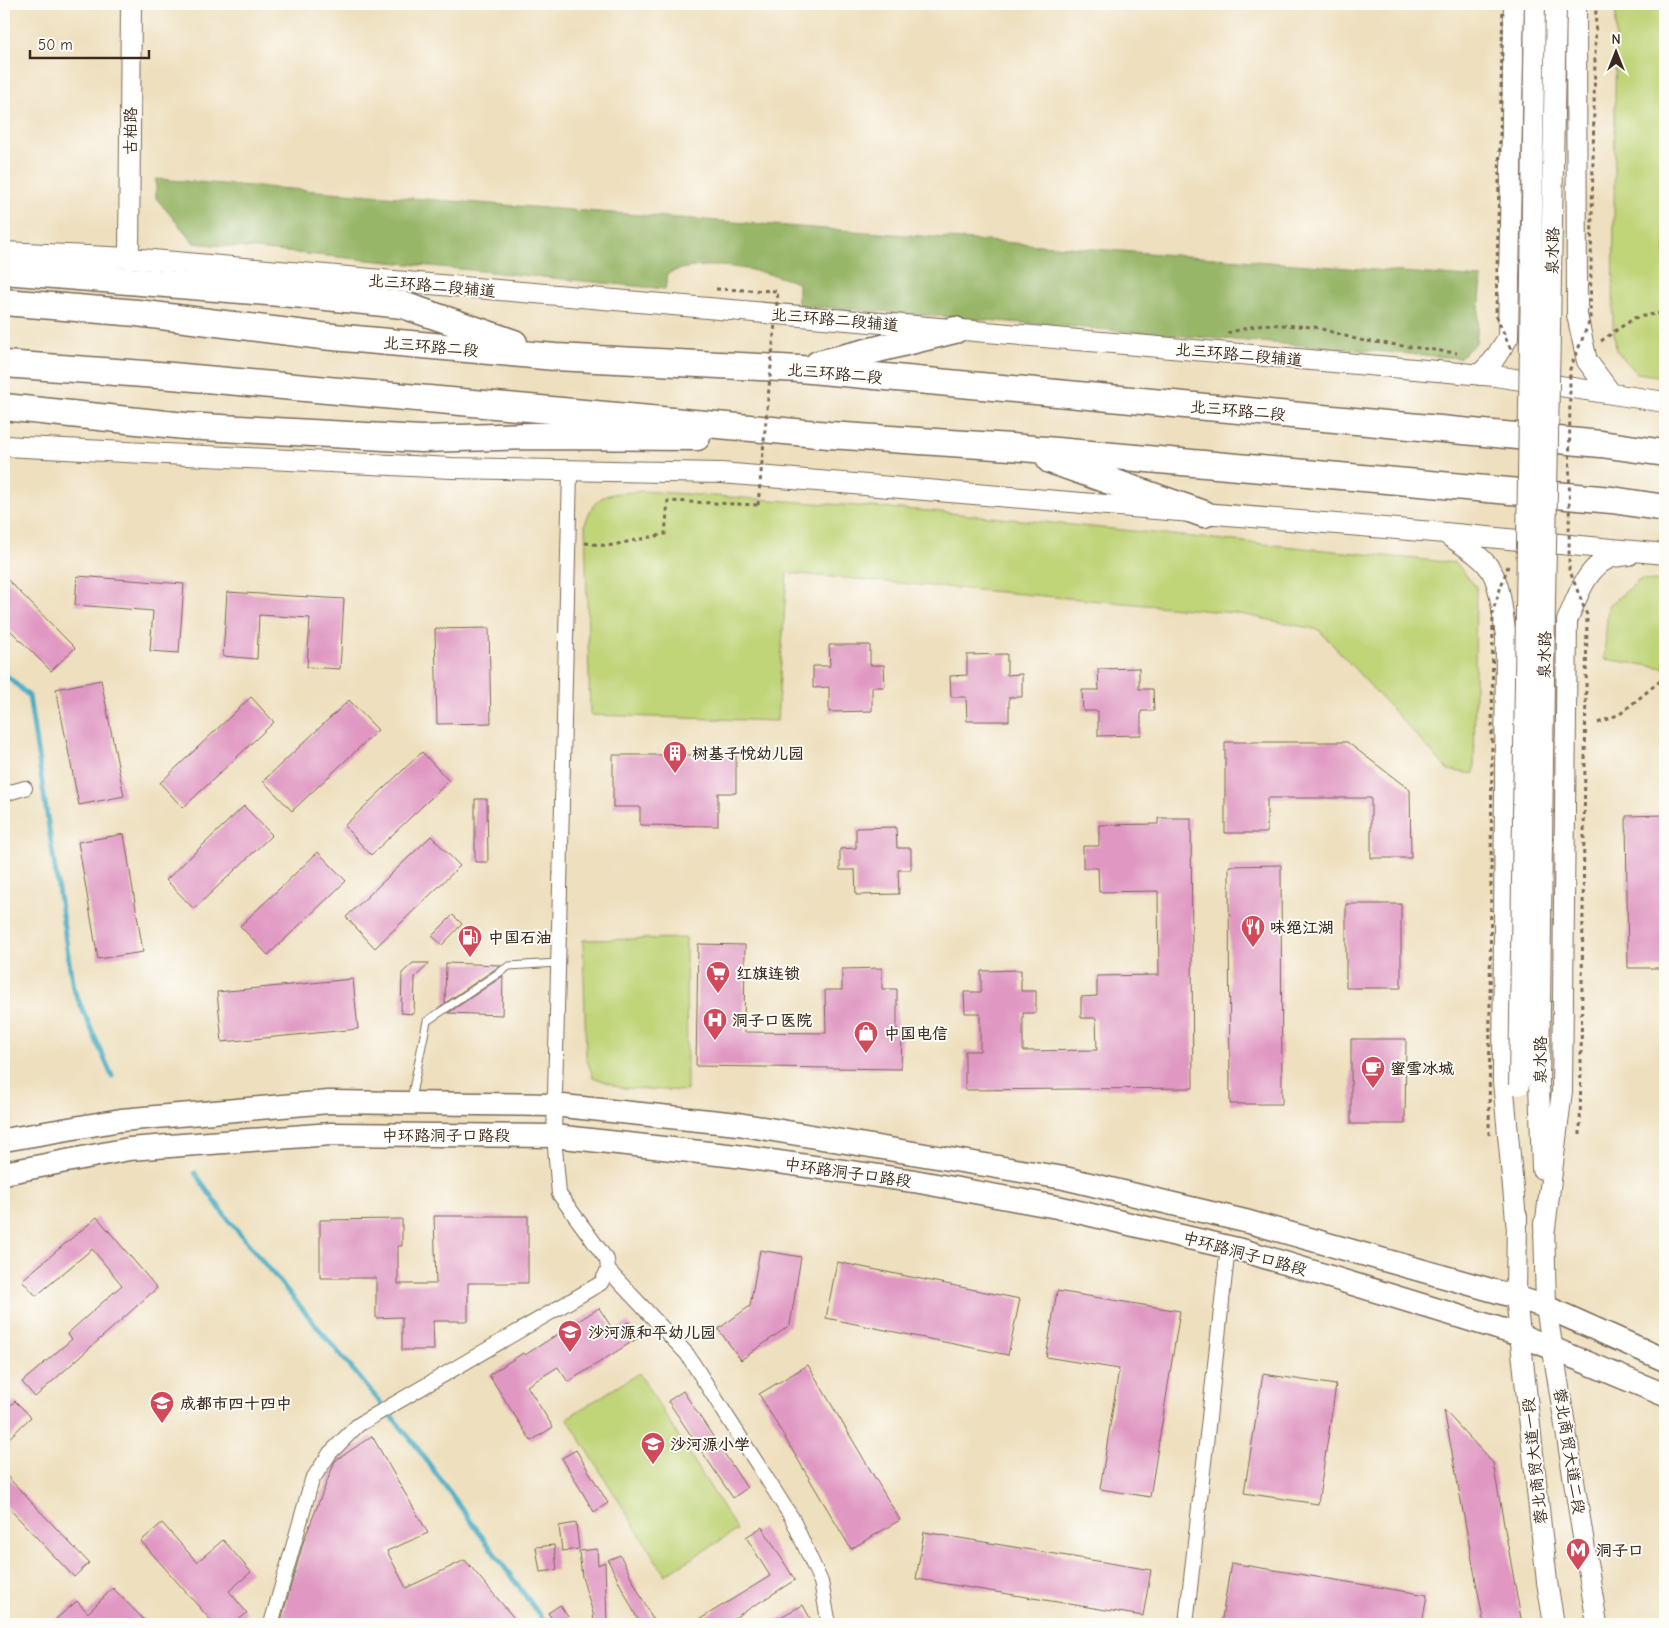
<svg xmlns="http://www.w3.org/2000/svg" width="1669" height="1628" font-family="'Comic Neue','LXGW WenKai TC',sans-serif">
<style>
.green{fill:#c0d478;stroke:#7e7f4b}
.forest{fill:#98b668;stroke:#6a7043}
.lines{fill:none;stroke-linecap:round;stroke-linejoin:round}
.stream{stroke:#43abc3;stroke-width:5}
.building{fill:#e098c2}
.lane-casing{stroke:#7a6956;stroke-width:9}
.street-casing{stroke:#7a6956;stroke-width:16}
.secondary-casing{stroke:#7a6956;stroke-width:22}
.primary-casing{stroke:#7a6956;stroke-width:25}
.highway-casing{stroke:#7a6956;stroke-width:29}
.path{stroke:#7a6956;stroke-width:3;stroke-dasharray:4 4;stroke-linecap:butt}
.lane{stroke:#fff;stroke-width:7}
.street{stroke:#fff;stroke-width:14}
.secondary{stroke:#fff;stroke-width:20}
.primary{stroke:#fff;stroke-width:22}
.highway{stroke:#fff;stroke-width:26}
.secondary-bridge-casing{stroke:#7a6956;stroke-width:22;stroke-linecap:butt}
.path-bridge{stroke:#7a6956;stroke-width:3;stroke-dasharray:4 4;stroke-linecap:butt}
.secondary-bridge{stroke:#fff;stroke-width:20}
.labels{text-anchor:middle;stroke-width:4;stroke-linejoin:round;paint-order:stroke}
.street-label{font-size:16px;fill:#3b2a1e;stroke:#fdfcf7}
.poi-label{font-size:16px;font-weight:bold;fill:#3b2a1e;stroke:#fdfcf7;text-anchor:start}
</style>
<rect width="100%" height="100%" fill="#fdfcf7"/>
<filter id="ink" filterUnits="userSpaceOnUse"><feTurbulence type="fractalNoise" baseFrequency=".02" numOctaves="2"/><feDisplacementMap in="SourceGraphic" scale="10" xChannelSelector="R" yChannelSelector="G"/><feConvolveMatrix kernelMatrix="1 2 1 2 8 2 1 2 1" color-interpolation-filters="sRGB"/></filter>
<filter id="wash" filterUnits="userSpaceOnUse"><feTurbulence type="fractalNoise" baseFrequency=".0096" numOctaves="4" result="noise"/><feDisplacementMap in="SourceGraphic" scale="20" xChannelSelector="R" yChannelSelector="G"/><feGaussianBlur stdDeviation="1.12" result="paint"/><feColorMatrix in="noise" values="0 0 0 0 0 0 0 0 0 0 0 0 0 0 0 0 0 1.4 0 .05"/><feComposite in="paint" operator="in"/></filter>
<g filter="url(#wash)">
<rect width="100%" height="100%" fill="#eedfbe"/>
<path class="green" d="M1616,4h49v373l-28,-4 -21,-23 -3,-26z
M642,491l288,20 526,52 20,24 -2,187 -26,-4 -129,-140 -84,-17 -448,-40 -10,148 -187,-6 -5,-191c12,-35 25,-29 57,-33z
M1641,579l24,4v85l-61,-9 4,-53z
M686,938l1,153 -66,-3 -28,-11 -7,-20 -3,-117z
M639,1373l98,157 -72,45 -98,-157z"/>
<path class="forest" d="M156,179l1326,99 -6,65 -17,15 -661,-53v-22c-40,-14 -89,-25 -130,-10l-3,16 -471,-46 -38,-45z"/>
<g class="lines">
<path class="stream" d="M4,673l25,23 44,292 39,88
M195,1173l31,44 187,225 133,182"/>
</g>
<g id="blocks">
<path class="building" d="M4,576l71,72 -24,23 -47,-47z
M77,576l107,8 -5,69 -29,-2 3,-40 -78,-6z
M227,592l117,7 -4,70 -33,-2 3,-49 -51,-3 -2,44 -34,-3z
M489,628l2,95 -54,1 -2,-95z
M829,645h41v20h14l1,22h-13v24l-43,1v-25l-16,1v-22h17z
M1007,654v21l15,-1v23h-13v24h-42l-1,-24h-15l-1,-21 17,-1v-20z
M1139,668v21h14l1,22h-13v24l-43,1v-25h-15l-1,-21h17l-1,-21z
M101,680l23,116 -45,9 -23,-116z
M251,697l23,25 -91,86 -23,-25z
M349,700l29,30 -86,81 -29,-30z
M1225,742h122l63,48 1,68h-40v-60h-104v35h-42z
M422,752l27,29 -78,74 -27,-29z
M613,755h123v38h-18v33l-78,-1v-18h-27z
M475,799h12l1,63h-13z
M244,806l28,29 -78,74 -28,-29z
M1665,815v153h-37l-2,-152z
M1158,818h33l2,270 -228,2v-39h15v-38h-15l-1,-21h17v-21l40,-1v21h15v22h-13v38l74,-1 -1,-32h-15v-21l16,-1v-20l62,-1 -1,-84 -59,1 -1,-24h-15v-22h16v-21l59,-1z
M896,827l1,21h14v22h-13l1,24 -43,1 -1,-25h-15v-21l16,-1v-20z
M124,834l19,118 -45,7 -20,-117z
M431,836l29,30 -85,82 -29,-31z
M318,852l28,29 -78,74 -28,-29z
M1281,865l1,239h-52l-1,-238z
M1346,904h55v84h-55z
M453,915l9,9 -20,21 -10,-9z
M698,944l47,1 -1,87 82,1 -1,-43h17v-21l40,-1v21h15v44h5l-1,36 -205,-3z
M413,963h17l-15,14 -1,37 -13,-1 1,-40z
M446,963l55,2 -56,38z
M503,976l-1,39 -54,-2z
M353,979l5,50 -136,13 -5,-50z
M1351,1039h55l-1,85h-54z
M434,1216h94v67h-60v38h-35l1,29h-32v-33l-26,1v-40h-56v-58l82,-1v27h-4v38h38z
M97,1217l60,71 -122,109 -13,-15 50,-43 -5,-5 55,-49 -30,-36 -56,47 -14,-16z
M760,1250l41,7 -11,68 -49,35 -23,-31 32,-23z
M837,1262l183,37 -12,56 -182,-37z
M1057,1291l123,20 -30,186 -50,-8 19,-120 -73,-12z
M599,1308l15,23 14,-9 10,16 -70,44 -10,-15 -31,19 26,41 -22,14 -42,-66 34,-22 2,2z
M808,1365l92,155 -49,29 -92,-155z
M1263,1374l73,11 -18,119 -74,-11z
M683,1391l64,97 -14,10 -65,-97z
M15,1401l16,16 -27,26v-31z
M1444,1410l49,53 29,161h-38z
M372,1436l56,97 -41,18 19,37 59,-28 54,64h-239l24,-84 31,-79z
M576,1450l32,53 -14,9 -32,-54z
M4,1473l85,90 -15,14 -70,-74z
M162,1523l35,39 26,-22 28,32 -22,19 18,22 -14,11h-19l-73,-83z
M576,1523l3,26 -17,2 -3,-25z
M762,1527l33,53 -70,44h-33l78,-48 -24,-39z
M924,1532l227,38 -8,46 -227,-37z
M554,1545l3,25 -17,2 -4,-25z
M597,1549l1,16 7,-3 2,62h-13l-1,-11 -11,-36 -3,-26z
M620,1555l35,69h-15l-32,-64z
M1231,1563l196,32 -5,29h-201z
M113,1588l35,36h-98l27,-23 11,12z
M560,1605l13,19h-17l-8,-11z
M803,1605l10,19h-46z"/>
</g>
</g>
<g filter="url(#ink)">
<use href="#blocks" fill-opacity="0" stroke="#7a6956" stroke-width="1"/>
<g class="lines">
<defs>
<path id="lane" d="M411,1099l16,-78 82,-55 48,-3"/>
<path id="street" d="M4,794l21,-6
M608,1270l79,84 105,164 29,64 8,42
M271,1624l41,-144 18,-27 28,-28 243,-142 7,-13 -1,-10 -48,-66 -5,-58 16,-665
M1186,1624l42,-377"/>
<path id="secondary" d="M1576,4l1,311 10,46 23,31
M4,252l125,6 1366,118 170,26
M129,258l2,-254
M1479,375l14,-14 15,-23 6,-334
M4,446l448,22 269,5 724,60 220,21
M1446,534c16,11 38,22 47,40 9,18 9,41 13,61l-3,446 14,149
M1539,1083l3,86
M1517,1216l-1,81 31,285 7,42
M1544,1223l2,84 51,317
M1544,1236l18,-145 5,-470c9,-21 19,-54 43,-63 6,-2 13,-2 19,-3"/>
<path id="primary" d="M4,1140l117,-20 208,-18 224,3 185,19 326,54 185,44 267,75 30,10 119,53
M4,1173l125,-24 202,-15 223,2 182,20 178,25 143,26 188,44 275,84 145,60"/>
<path id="highway" d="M4,271l313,25 86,9 111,38
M4,302l133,11 185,23 233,21 245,12 801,75 64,9
M4,364l168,12 657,59 182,12 601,53 53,8
M818,364l137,-34
M4,407l181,19 236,13 114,-3 162,1
M1050,460l154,54"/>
</defs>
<use href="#lane" class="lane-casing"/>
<use href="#street" class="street-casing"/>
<use href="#secondary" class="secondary-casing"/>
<use href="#primary" class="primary-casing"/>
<use href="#highway" class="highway-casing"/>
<path class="path" d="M716,289l62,2
M1227,333l36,-9 52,3 44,13 98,13
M1601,341l33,-23 31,-6
M585,543l23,3 57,-12 3,-33 90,4
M1598,723l22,-9 45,-37"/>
<use href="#lane" class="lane"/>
<use href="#street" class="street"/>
<use href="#secondary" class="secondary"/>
<use href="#primary" class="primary"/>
<use href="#highway" class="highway"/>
<defs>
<path id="secondary-bridge" d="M1539,1083l6,-483 11,-596
M1519,1085l16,-1081"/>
</defs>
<use href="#secondary-bridge" class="secondary-bridge-casing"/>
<path class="path-bridge" d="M1503,4l-7,311 15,35
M758,505l20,-214
M1489,1135l4,-525 15,-44
M1580,1135l7,-520 -18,-46 1,-200 20,-49 6,-316"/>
<use href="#secondary-bridge" class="secondary-bridge"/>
</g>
</g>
<defs>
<symbol id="building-pin" viewBox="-11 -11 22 30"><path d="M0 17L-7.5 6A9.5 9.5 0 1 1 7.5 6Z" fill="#d1495b" stroke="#fdfcf7"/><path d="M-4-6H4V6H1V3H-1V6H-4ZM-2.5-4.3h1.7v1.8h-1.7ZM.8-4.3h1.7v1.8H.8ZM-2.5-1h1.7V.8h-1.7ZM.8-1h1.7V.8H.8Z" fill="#fff"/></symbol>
<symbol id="restaurant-pin" viewBox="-11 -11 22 30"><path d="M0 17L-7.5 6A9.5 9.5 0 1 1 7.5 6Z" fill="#d1495b" stroke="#fdfcf7"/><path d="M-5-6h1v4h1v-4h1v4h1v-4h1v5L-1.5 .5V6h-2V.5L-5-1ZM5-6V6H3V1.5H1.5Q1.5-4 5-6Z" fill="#fff"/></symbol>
<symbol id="fuel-pin" viewBox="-11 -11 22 30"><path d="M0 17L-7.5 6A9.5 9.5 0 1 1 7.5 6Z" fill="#d1495b" stroke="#fdfcf7"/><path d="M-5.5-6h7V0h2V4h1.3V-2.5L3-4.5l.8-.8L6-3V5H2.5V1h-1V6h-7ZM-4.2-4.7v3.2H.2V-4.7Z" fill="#fff"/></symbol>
<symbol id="supermarket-pin" viewBox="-11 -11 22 30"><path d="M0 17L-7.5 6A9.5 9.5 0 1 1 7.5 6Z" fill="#d1495b" stroke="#fdfcf7"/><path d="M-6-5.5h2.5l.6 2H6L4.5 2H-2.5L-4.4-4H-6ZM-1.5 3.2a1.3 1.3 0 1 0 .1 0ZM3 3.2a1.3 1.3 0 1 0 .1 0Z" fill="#fff"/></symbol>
<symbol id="hospital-pin" viewBox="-11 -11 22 30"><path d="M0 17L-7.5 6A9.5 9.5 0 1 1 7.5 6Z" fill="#d1495b" stroke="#fdfcf7"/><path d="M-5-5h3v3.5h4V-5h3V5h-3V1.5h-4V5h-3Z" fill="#fff"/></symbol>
<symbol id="shop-pin" viewBox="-11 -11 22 30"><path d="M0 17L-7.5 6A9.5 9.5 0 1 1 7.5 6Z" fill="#d1495b" stroke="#fdfcf7"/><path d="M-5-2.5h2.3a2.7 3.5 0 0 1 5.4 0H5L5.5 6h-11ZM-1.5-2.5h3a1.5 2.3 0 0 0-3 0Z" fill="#fff"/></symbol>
<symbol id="cafe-pin" viewBox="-11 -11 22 30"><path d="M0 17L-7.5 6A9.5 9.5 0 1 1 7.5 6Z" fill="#d1495b" stroke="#fdfcf7"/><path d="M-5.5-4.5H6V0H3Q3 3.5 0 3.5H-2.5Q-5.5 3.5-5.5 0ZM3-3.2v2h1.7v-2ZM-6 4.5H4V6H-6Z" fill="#fff"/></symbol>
<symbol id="school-pin" viewBox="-11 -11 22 30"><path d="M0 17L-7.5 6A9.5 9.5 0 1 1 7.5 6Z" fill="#d1495b" stroke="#fdfcf7"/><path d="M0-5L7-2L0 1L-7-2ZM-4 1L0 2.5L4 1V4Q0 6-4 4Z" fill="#fff"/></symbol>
<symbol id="metro-pin" viewBox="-11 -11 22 30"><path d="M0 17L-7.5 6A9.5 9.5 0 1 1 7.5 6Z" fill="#d1495b" stroke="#fdfcf7"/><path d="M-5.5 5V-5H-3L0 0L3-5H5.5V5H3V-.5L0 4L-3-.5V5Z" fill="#fff"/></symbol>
</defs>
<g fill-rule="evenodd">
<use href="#building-pin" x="661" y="739" width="28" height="38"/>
<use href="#restaurant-pin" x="1239" y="913" width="28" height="38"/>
<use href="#fuel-pin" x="456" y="923" width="28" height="38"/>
<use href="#supermarket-pin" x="704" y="959" width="28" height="38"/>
<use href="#hospital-pin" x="701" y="1006" width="28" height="38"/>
<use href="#shop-pin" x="852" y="1019" width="28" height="38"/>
<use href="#cafe-pin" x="1359" y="1054" width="28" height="38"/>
<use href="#school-pin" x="556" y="1318" width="28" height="38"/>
<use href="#school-pin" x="148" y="1389" width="28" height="38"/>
<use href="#school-pin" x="639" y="1430" width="28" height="38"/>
<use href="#metro-pin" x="1564" y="1536" width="28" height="38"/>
</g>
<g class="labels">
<g class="street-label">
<text transform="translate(130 131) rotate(-90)" y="6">古柏路</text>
<text transform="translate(1552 251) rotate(-89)" y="6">泉水路</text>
<text transform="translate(432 285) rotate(5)" y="6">北三环路二段辅道</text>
<text transform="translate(835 319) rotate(5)" y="6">北三环路二段辅道</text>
<text transform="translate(431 346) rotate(5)" y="6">北三环路二段</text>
<text transform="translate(1239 354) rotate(5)" y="6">北三环路二段辅道</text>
<text transform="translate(835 373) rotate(5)" y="6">北三环路二段</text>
<text transform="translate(1238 410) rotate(5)" y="6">北三环路二段</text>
<text transform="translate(1544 655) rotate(-89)" y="6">泉水路</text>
<text transform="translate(1540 1060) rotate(-90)" y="6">泉水路</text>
<text x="446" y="1141">中环路洞子口路段</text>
<text transform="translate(848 1172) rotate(8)" y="6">中环路洞子口路段</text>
<text transform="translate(1245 1253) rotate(15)" y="6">中环路洞子口路段</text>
<text transform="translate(1570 1451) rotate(81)" y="6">蓉北商贸大道二段</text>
<text transform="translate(1534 1461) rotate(-96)" y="6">蓉北商贸大道一段</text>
</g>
<g class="poi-label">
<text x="692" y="759">树基子悦幼儿园</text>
<text x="1270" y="933">味绝江湖</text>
<text x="488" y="943">中国石油</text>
<text x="736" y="979">红旗连锁</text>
<text x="732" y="1026">洞子口医院</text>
<text x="884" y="1039">中国电信</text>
<text x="1390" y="1074">蜜雪冰城</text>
<text x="588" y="1338">沙河源和平幼儿园</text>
<text x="180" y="1409">成都市四十四中</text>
<text x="670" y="1450">沙河源小学</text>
<text x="1596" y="1556">洞子口</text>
</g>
</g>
<rect width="1669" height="1628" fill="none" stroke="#fdfcf7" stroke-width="20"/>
<g transform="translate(1616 52)" stroke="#fdfcf7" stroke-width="4" paint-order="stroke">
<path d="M0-4L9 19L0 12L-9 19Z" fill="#3b2a1e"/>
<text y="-8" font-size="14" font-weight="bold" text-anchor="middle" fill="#3b2a1e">N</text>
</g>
<path d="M30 50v8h119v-8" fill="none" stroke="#3b2a1e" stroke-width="2.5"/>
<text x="38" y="50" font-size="15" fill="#3b2a1e" stroke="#fdfcf7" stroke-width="4" paint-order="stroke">50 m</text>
</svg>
